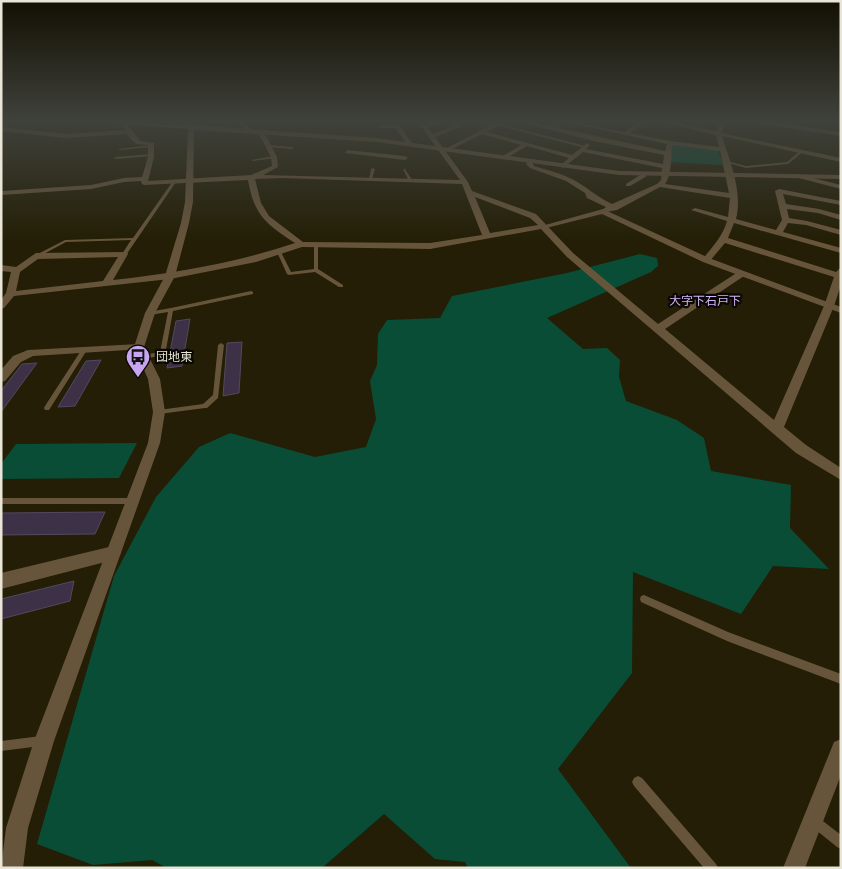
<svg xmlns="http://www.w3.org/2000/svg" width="842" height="869" font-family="Overpass,'Noto Sans JP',sans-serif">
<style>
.green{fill:#0a4d36}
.building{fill:#3c3147;stroke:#53485f}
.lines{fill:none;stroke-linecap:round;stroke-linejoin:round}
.service{fill:#67553b;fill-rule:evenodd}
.minor{fill:#67553b;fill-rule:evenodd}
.tertiary{fill:#67553b;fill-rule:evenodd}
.labels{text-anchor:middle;stroke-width:4.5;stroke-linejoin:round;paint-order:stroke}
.far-quarter-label{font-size:12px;fill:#d4b6fa;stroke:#0a0802}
.poi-label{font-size:12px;fill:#e9e6d7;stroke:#0a0802;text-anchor:start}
</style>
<rect width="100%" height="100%" fill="#231e05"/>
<path class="green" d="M672,145l46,5 5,15 -53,-3z
M640,254l17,4 1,8 -7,6 -104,46 36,31 24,-1 13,12 -1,17 7,24 51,19 27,18 7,33 80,14 -1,43 39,41 -56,-3 -32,48 -108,-42 -1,101 -74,96 73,99h-163l-3,-6 -30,-3 -51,-45 -62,54h-155l-15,-8 -59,5 -56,-21 77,-268 42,-79 43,-50 31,-14 85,24 51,-10 10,-28 -6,-38 7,-16 1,-31 9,-14 53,-2 12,-22 115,-23z
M137,443l-18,35 -118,1v-15l15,-20z"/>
<path class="building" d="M190,319l-8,47 -15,2 9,-47z
M242,342l-3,51 -16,3 4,-53z
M101,360l-26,46 -17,1 28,-46z
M37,363l-36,49v-21l21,-27z
M105,512l-10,22 -94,1v-22z
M74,581l-4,20 -69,18v-20z"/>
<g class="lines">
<path class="service" d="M478,121h5l12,4 -2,1z
M496,123l90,23 1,1 -2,1 -90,-23z
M151,145l1,2 -32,3 -2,-1z
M269,145l23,2 2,1 -2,1 -24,-2z
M801,150l3,1 -16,13 -42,4 -21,-6 2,-1 19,5 41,-4z
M151,154l1,2 -36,3 -2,-1 2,-1z
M274,156l1,2 -22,3 -2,-1z
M373,168l2,1 -3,10 -3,1 2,-11z
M403,169h2l7,11 -1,1h-2z
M173,181l3,1 -50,73 -4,-1 9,-14 -65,2 -28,15 -4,-1 31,-16 68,-2z
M314,242l4,1v26l25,16v2h-4l-24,-15 -26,3 -2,-1 -10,-22v-1l4,1 10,20 23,-3z
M251,291l2,1v2l-80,17 -8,44 -22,4 -3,-2 3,-2 17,-3 8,-40 -18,3 -2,-1v-2l23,-4z
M221,343l3,2 -6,53 -11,10h-2l-46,6h-2l-1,-2 1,-2h2l44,-6 10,-9 5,-50z
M84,348l3,2 -38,60h-4l-1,-2 1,-2 37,-57z
M1,498h133l3,1 1,2 -1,2 -3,1h-133z
M644,595l84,37 113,42v10l-114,-43 -86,-39 -1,-3 1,-3z
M41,736l4,1 1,4 -1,4 -4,1 -40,5v-10z
M638,776l4,2 74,86 2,4h-14l-70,-82 -2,-4 2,-4z
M815,816l4,2 22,17v14l-4,-2 -26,-21 -2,-4 2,-4z"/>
<path class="minor" d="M125,121l15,20 14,2v14l-6,24 103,-6 21,-9 -1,-9 -13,-25 3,-2 3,2 13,25 1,10 -15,8 197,5 -43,-59h6l3,4 9,-4h7l-14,7 5,6 28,-10v2l-26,11 33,45 4,9 64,23 37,39 85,71 80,-52h6v4l-79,53 109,91 50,-114 10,-29 -109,-34 -16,19h-6l-1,-2c10,-13 20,-22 25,-39l-36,-11 4,-2 33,9 2,-19 -70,-11 -43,23 -11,2 -4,-2 4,-3 -19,-9 -2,-5 -19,-12 -36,-13 -4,-4 2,-4h4l2,6c13,4 26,7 38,13 15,8 25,18 40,25l45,-20 4,-4 1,-12 -79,-16 -20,16 -3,-2 9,-8 -42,-12 -22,13 -2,-3 18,-11 -39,-11 -32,16 -5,-1 54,-28h7l-19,11 85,23 15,-12 3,2 -4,4 77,15 1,-9 -70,-14 -77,-20h9l139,30 2,-7 -106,-23h10l53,11 16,-11h6l-16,12 40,8 49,6 -3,-12 -60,-14h10l50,10 5,-10h6l-6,12 120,25v4l-119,-26c8,26 21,56 14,83l40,11 6,-10 -7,-29 4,-2 62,12v4l-58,-11 3,10 33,5 22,6v5l-23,-7 -31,-4 2,9 18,3 34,9v5l-35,-10 -18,-2 -5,9 58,16v5l-107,-30 -6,15 108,34 5,-5v18l-7,21 -50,121 22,18 35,23v12l-45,-27 -229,-196 -26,-28 -111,20 -128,-2 -46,15 -86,17 -156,17 -10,12 -3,1v-9l5,-7 5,-21 -10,-1v-6l15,2 20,-14 91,-1 1,2 -15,26c62,-7 122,-17 182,-37 -29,-19 -41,-28 -47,-63l-104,5 -2,-1 -1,-3 -17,1 -33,7 -90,6v-4l90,-6 33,-7 18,-1 6,-20v-12l-12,-1 -10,-10 -59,4 -66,-7v-4l66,7 58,-4 -3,-7zM672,145l48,6 9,42 -64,-9c7,-10 6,-27 7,-39zM281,178l181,6 20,51 -52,8 -127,-1 -34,-26 -8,-13 -6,-24zM475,197l55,21 8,7 -48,8zM118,257l-15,24 -87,10 4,-19 18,-13z
M191,121h6l-9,7h-4v-2z
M236,121h6l11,10 -5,1z
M764,121l77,11v4l-79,-12z
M380,125h19l14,19 -5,1 -13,-17h-17z
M347,150l58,6 3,2 -3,2 -60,-7z
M641,173h4l2,3 -17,10h-4v-2l14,-9z
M797,174l44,11v4l-46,-12v-2z
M139,344l5,3 -1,2 -110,7 -12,6 -16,19 -4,1v-12l12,-14 15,-6z
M113,546l5,2 3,5 -3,5 -5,2 -112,29v-16z
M841,739v36l-36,93h-22l51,-126z"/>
<path class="tertiary" d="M83,121l108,4 186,13 242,33 222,4v4l-222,-4 -242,-33 -183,-12 -1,72 -4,21 -14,53 -20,37 -11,34 16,32 5,33 -5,31 -106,298 -26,87 -5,40h-22l5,-40 28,-87 114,-298 5,-31 -5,-33 -14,-32 11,-34 20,-37 16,-53 4,-21 3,-73z
M828,121h13v3z
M603,209l106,49 132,49v6l-138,-51 -101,-48 -60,15 -4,-2z"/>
</g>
<linearGradient id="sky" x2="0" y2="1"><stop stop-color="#131003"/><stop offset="0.5" stop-color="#3f413b"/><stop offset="1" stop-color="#3f413b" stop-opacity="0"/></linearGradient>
<rect width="842" height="242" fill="url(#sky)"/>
<defs>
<symbol id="bus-pin" viewBox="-11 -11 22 30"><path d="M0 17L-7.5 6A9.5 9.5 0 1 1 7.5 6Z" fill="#c7a6ef" stroke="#0a0802"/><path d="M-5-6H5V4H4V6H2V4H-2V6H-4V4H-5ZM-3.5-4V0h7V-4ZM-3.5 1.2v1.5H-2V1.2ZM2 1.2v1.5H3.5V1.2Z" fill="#111"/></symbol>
</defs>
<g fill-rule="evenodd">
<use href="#bus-pin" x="124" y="343" width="28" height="38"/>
</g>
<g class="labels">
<g class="far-quarter-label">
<text x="705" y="305">大字下石戸下</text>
</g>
<g class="poi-label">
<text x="156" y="361">団地東</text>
</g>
</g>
<rect width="842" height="869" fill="none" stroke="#e9e6d7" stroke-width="5"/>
</svg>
